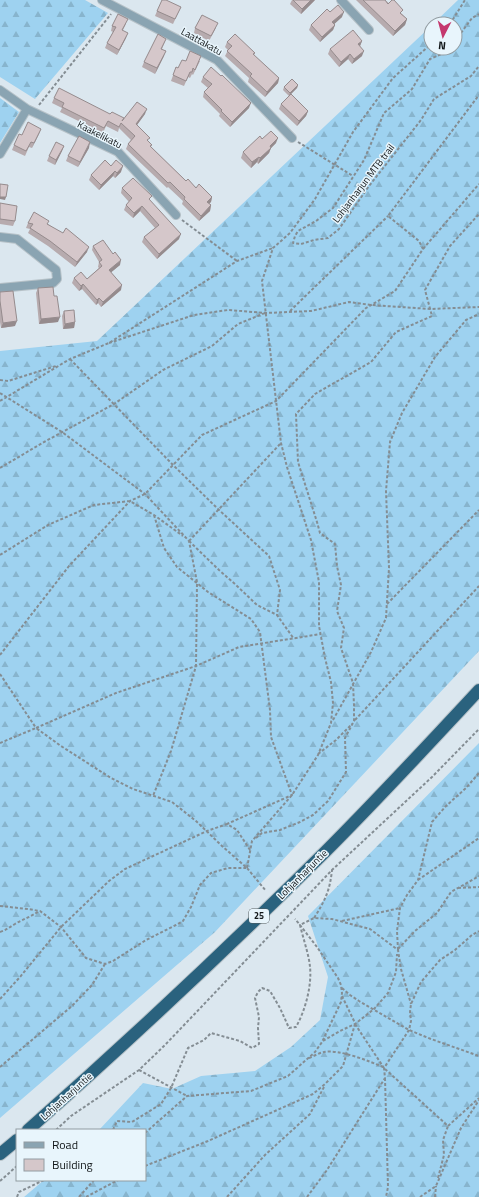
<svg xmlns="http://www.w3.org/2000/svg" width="479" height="1197" font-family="'Titillium Web',sans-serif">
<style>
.forest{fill:url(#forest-firs)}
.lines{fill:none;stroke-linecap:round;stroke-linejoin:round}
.minor-casing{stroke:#b7c2c8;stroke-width:10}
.trunk-casing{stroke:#b7c2c8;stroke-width:14}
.path{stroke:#848d93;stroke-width:2;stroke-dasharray:3 2;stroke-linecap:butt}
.minor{stroke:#8aa4b2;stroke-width:8}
.trunk{stroke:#2a627e;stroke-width:12}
.wall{fill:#b7abae}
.shaded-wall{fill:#958b8d}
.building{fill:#d5c7ca;stroke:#958b8d}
.labels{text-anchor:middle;stroke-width:3;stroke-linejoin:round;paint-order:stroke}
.shield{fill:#e8f5fc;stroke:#525a5d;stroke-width:1}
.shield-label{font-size:9px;font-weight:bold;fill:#121719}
.street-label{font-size:10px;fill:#121719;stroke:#e8f5fc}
</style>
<defs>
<pattern id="forest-firs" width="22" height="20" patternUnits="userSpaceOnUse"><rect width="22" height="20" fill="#9ed2f0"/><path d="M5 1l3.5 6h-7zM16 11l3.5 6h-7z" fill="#87b4cd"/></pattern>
</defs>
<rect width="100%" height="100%" fill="#dbe7ef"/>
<path class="forest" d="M0,0h85l23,13 -73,86 -35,-22z
M458,0h21v651l-264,281 -215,186v-767l97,-10 334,-315v22h24v-24h-22z
M0,98l19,14 -19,31z
M479,743v454h-455l20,-17h101v-50h-46l44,-47 29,6 29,-13 54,-5 36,-24 29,-27 8,-43 -20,-61z"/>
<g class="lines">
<defs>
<path id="minor" d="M102,0l115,60 75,78
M341,0l28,30
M0,90l27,19 91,43 58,63
M0,154l27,-45
M0,237l17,2 39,31 1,9 -4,4 -53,5"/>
<path id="trunk" d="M28,1130c101,-89 200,-182 296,-277 53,-53 104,-108 155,-163
M0,1154l17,-14"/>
</defs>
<use href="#minor" class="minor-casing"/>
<use href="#trunk" class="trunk-casing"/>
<path class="path" d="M450,24l15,-24
M455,41l17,-23 7,-4
M448,48l-4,5 -14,6 -18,30 -28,24 -20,47 -31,48 -17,13 -18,10 -3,5 -2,7 8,1 13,-4 14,-2 11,-9 30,-43 52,-66 13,-21 37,-23 8,-10
M39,105l72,-91
M298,142l55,34
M182,220l55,41
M423,249l56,-65
M290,311l98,-95
M109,343l85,-28 34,-5 38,3 45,-2 38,-9 22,3 59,4 49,-2
M70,359l103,106 45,44 51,47 11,34 -3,25
M0,380l8,1 48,-15
M0,393l62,39 83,62 44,47 8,41 -1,84 -25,85 -18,45
M0,401l70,-42 39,-16 128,-82 36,-13
M0,468l44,-26 70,-38 49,-34 49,-24 26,-22 27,-11
M154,515l10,33 13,19 31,25 43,27 9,13 10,78 1,27 21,58 -65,29
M189,541l30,29 17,15 21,20 20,10 17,24
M189,541l92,-98
M0,555l48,-30 46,-20 36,-4 24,14 29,21
M387,604l92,-94
M0,655l69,-89 61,-65 15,-7 57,-59 74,-34 90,-93 29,-17 28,-42 -4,-8 -31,-25 91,-121
M0,674l36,54 80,-35 80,-27 43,-19 82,-13
M333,720l38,-68 15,-34 3,-50 -3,-77 4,-49 12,-29 33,-56 31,-37 13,-6
M355,720l124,-134
M0,743l36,-15 25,18 50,32 22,11 39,13 24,19 26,25 25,22 19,23
M318,754l18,-14 16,-16
M256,838l6,-5 18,-3 20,-8 13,-7 15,-14 18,-29 -1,-34 9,-17v-16l-1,-22 -12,-35 3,-20 -7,-17 4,-26 -4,-19 -2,-22 -15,-11 -3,-11 -19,-60 -2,-48 19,-20 56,-32 25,-30 36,-16 -7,-26 25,-44 29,-32
M247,868l5,-27 40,-46 26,-40 13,-32 2,-20 -2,-21 -6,-24 -6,-32v-44l-8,-42 -24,-73 -6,-24 -19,-162 11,-33 17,-15 25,-34 38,-67 40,-54 38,-34
M418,880l61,-42
M458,888l21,-1
M0,906l28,3 12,2 21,16 25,31 19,6 8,-3 33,-21 30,-15 7,-4 8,-14 9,-22 11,-12 17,-5h18
M314,918c11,-17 16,-28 18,-48
M342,921l58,-13
M0,932c6,-2 10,-5 15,-8 8,-5 16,-7 24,-13
M398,949l17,-18 22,-18 14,-21 28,-16
M398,950l-1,-19 3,-23 7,-13 11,-15 14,-58 14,-16 20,-18 13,-15
M342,988l8,7 9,6 50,29 22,9 48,17
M342,996l13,27
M0,999l20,-22 41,-50 48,-46 16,-12 82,-38 20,-7 10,6 13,20
M355,1024l29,44
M323,1041l17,-10 15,-7 19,-15 14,-16 8,-21 1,-18
M309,1058c5,-2 10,-5 15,-6 15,-3 45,9 59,15
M0,1067l72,-61 20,-21 13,-21
M385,1069l63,57 31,-28
M139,1070l48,26
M385,1078l3,109 -2,10
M56,1130l15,-14 68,-46 26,-25 167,-175 100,-93 47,-48
M113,1130l4,-9 15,1 29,-18 10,-16 17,-40 16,-8 7,-7 29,8 12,7 7,-4 -1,-16 1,-11 -4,-19 3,-6 4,-4 8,3 10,17 9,20 7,-1c9,-16 16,-41 14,-60 -1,-12 -7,-29 -10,-42l14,-7 18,1 38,10 28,21 3,19 10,35
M145,1133l42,-37 64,-5 37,-15 27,-24 7,-10 19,-40 1,-9 -1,-8 -3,-7 -21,-31 -17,-22 -5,-6
M145,1166l63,-25 105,-47 12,-10 18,-18 12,-42
M438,1178l6,-23 -1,-15 5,-14
M0,1181l17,-15
M17,1197l2,-5 25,-12
M79,1197l15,-17
M86,1197l32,-17
M227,1197l38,-42 45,-41 15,-29
M307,1197l20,-27 58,-92 -1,-10 25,-38 2,-9 -1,-9 1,-8 10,-22 19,-22 15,-10 17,-15 7,-4
M420,1197l16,-11 25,-58 18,-28
M435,1197l1,-11"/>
<use href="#minor" class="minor"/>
<use href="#trunk" class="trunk"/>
</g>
<path class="wall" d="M292,0h23l-14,14 -11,-10z
M356,0h29l17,14 5,5 -2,6 -12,11z
M181,7l-8,17 -18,-8 2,-5z
M330,12l12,5 -8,7 1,1 -2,5 -13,12 -11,-12 2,-5z
M126,24l-3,6 3,8 -9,17 -12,-7 2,-5 6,-11 -2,-1 1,-5z
M195,28h21l-7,13 -15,-8z
M166,39l-4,10 2,7 -9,18 -13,-7 2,-5z
M362,41l-2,5 2,10 -10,8 -4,-5 -9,8 -11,-13 2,-5z
M227,42l28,11 -1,2 25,23 -1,5 -13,14 -17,-15 1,-4 -24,-22 3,-6 -3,-3z
M186,61h14l-7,14 -1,-1 -2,4 -2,-1 -4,9 -13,-5 5,-14 2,1z
M203,77l46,31 -19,19 -11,-11 1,-2 -17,-17 1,-5 4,-4 -7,-6z
M298,85l-1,3 -8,8 -6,-6 1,-3z
M54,98l56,16 13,6 22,-6 -8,11 11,16 3,6 35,34 26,16 -1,5 -2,1 2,2 -1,6 -11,10 -17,-17 1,-3 -15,-14 -1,1 -41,-39 2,-5 3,-4 -12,-12 -1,4 -12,-6 -3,7 -43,-21 2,-4 -10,-5z
M281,104l27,7 -2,5 -9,10 -18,-17z
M41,129l-9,19 -3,-1 -4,9 -13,-6 2,-5 8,-10z
M262,139l14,4 -5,5 -2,5 -11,11 -1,-2 -6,6 -10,-10 2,-6z
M64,146l-2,5 -7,14 -8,-4 2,-5z
M89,148l-11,19 -12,-6 2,-5z
M111,166l10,6 -6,6 -2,-2 -14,14 -10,-10 2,-5z
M122,188l28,13 29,38 -22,20 -15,-17 2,-5 11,-9 -15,-17 -7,7 -9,-8 2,-5 3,-3 -8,-9z
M0,203l15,18 -2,5 -13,-2z
M28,223l20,1 39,28 -12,15 -27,-21 -20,-13 2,-4 -4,-1z
M93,246l27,19 -9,7 10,18 -20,17 -3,-4 -2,2 -14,-16 -3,2 -7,-8 2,-5 13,1 12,-11 -1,-1 1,-5 -7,-12z
M38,288l20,34 -19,2 -3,-31z
M0,292l15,34 -14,2 -1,-6z
M64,311l11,11 -1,6 -11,1 -1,-13z"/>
<path class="shaded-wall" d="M311,0h4l-14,14 1,-5z
M344,12l-2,5 -12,11 2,-6z
M407,19l-2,6 -12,11 2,-5z
M335,25l-2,5 -13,12 2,-5z
M128,33l-2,5 -9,17 2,-5z
M362,41l-2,5 -4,3 2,-5z
M166,51l-2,5 -9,18 2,-6z
M364,51l-2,5 -10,8 2,-5z
M350,54l-2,5 -9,8 2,-5z
M279,78l-1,5 -13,14 2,-5z
M298,85l-1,3 -8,8 1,-3z
M251,103l-2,5 -19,19 2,-5z
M147,109l-2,5 -11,15 2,-5z
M308,111l-2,5 -9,10 2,-5z
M41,129l-2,5 -7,14 2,-5z
M278,138l-2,5 -5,5 -2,5 -11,11 2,-6 10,-12z
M90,142l-1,6 -11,19 2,-5z
M64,146l-2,5 -7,14 1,-5z
M259,157l-2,5 -6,6 1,-6z
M123,166l-2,6 -6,6 2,-5z
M115,171l-2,5 -14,14 2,-5z
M0,197h6l-1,3 -5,-1z
M212,197l-1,5 -5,5 1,-5z
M211,205l-1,6 -11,10 2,-5z
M142,206l-2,5 -7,7 1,-5z
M181,234l-2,5 -22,20 2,-5z
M89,247l-2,5 -12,15 2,-5z
M121,260l-1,5 -12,10 1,-5z
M83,284l-1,5 -3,2 2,-5z
M122,285l-1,5 -20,17 2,-5z
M99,298l-1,5 -2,2 1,-5z
M60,317l-2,5 -19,2 2,-5z
M17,321l-2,5 -14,2 2,-5z
M75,322l-1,6 -11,1 2,-5z"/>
<path class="building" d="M162,0h4l15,7 -6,12 -18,-8z
M293,0h18l-9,9z
M363,0h22l3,4 4,-4h2l9,10 -3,3 7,6 -12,12z
M338,5l6,7 -12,10 3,3 -13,12 -11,-12 16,-16 3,3z
M118,14l10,5 -6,11 6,3 -9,17 -12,-7 9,-16 -4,-1z
M202,15l16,8 -7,13 -16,-8z
M353,30l9,11 -4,3 6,7 -10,8 -4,-5 -9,8 -11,-13z
M158,34l8,5 -5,10 5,2 -9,17 -13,-6z
M235,34l20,19 -2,1 26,24 -12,14 -17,-16 2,-2 -25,-23 5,-5 -5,-4z
M190,51l11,5 -6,14 -2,-2 -1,4h-2l-4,9 -13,-6 3,-8 2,1 4,-8 4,1z
M211,67l10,9 1,-1 29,28 -19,19 -11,-11 1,-1 -18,-18 8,-8 -9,-7z
M292,79l6,6 -8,8 -6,-6z
M59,88l51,26 2,-2 12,6 -2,3 15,-19 10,7 -11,15 14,14 -3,2 5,5 -2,1 36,35 2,-2 8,9 3,-4 13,13 -5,5 4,3 -10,11 -17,-17 1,-2 -15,-15 -2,1 -40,-39 7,-8 -14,-13 -2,4 -11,-6 -4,7 -42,-21 2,-4 -10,-5z
M291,94l17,17 -9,10 -18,-17z
M28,122l13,7 -7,14 -3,-1 -5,9 -12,-6 5,-11 3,1z
M271,131l7,7 -8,8 1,2 -11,10 -1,-1 -7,5 -9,-10 17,-16 2,3z
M79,136l11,6 -10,20 -12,-6z
M56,142l8,4 -8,14 -7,-4z
M105,160l6,6 5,-6 7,6 -6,7 -2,-2 -14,14 -10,-10z
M133,178l19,18 -3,3 32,35 -22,20 -15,-17 15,-12 -17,-19 -8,7 -8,-8 6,-7 -10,-10z
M0,184l8,1 -2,12h-6z
M0,203l17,3 -2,15 -15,-2z
M34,212l15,9 -2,3 16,9 3,-5 23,19 -12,15 -27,-21 -20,-13 3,-4 -5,-1z
M103,240l10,14 2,-2 6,8 -12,10 13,15 -19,17 -4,-4 -2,2 -14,-16 -2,2 -7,-8 7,-6 6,7 15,-13 -3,-4 3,-2 -9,-14z
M53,287l1,9h3l3,21 -19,2 -3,-31z
M13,291l4,30 -14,2 -3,-22v-9z
M74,310l1,12 -10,2 -1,-13z"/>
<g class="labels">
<rect class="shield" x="249" y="909" width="20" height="14" rx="3"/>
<g class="shield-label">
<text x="259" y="919">25</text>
</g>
<g class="street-label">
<text transform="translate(202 41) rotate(29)" y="4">Laattakatu</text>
<text transform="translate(100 134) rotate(27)" y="4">Kaakelikatu</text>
<text transform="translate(363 183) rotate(-53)" y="4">Lohjanharjun MTB trail</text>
<text transform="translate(302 874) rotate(-45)" y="4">Lohjanharjuntie</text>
<text transform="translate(66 1096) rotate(-42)" y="4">Lohjanharjuntie</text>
</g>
</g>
<rect x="16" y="1129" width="130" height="52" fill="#e8f5fc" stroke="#929ca1"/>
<rect x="24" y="1142" width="20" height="6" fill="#8aa4b2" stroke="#929ca1"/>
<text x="52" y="1149" font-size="12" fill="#121719">Road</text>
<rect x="24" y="1159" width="20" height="12" fill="#d5c7ca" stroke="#929ca1"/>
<text x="52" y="1169" font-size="12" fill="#121719">Building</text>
<g transform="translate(443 36) rotate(186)"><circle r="19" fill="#e8f5fc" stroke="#929ca1"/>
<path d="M0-3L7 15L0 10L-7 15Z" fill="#c4386e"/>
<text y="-6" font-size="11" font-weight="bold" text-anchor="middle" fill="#121719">N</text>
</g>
</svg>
